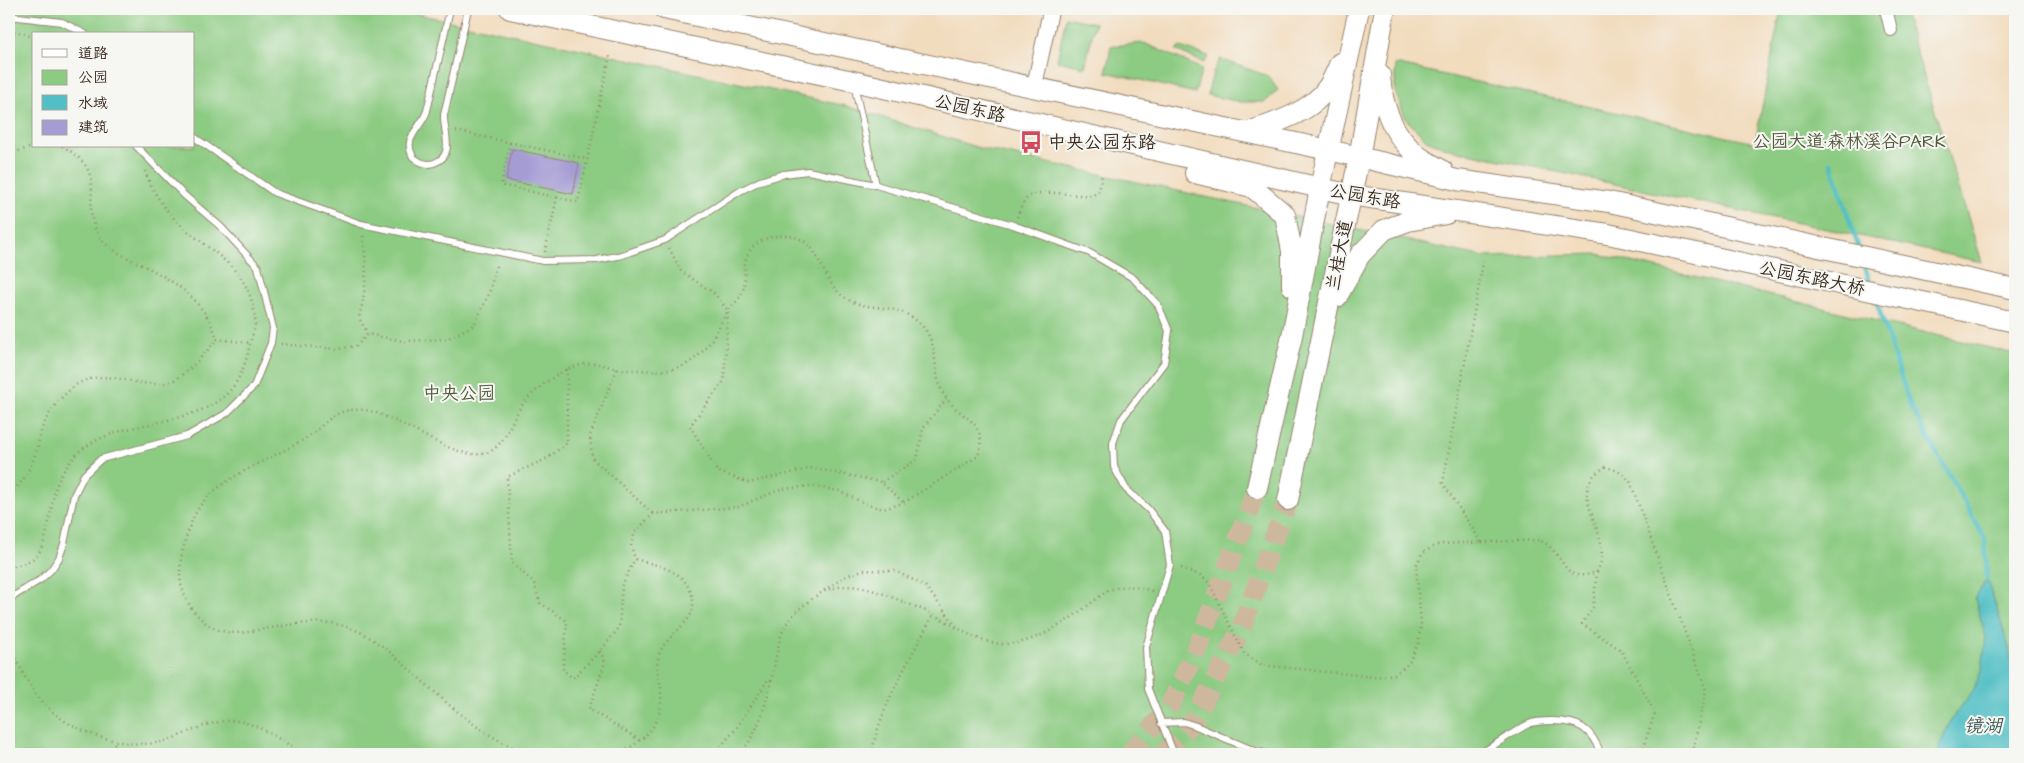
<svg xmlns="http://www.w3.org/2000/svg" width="2024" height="763" font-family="'Architects Daughter','LXGW WenKai TC',sans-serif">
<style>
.green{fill:#8ccb82;stroke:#647a50;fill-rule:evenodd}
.water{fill:#51bfc5;stroke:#467472}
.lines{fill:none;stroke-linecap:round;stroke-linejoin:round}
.stream{stroke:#51bfc5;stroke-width:4.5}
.building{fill:#a59cd4}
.primary-tunnel{stroke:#cdb89e;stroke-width:20;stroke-dasharray:20 10;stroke-linecap:butt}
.service-casing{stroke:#96836e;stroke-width:8}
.minor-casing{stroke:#96836e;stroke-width:14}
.tertiary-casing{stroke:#96836e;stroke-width:17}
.primary-casing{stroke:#96836e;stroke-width:22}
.path{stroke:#96836e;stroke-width:2.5;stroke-dasharray:1 4;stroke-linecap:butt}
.service{stroke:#fff;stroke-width:6}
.minor{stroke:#fff;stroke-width:12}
.tertiary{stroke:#fff;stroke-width:15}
.primary{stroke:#fff;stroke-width:20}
.labels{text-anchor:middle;stroke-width:4;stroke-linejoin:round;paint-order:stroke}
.street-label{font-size:18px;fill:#3b2a1e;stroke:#f6f6f2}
.park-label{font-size:18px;fill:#535a3c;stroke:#f6f6f2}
.poi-label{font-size:18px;fill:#3b2a1e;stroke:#f6f6f2;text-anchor:start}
.water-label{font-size:19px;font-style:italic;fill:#435e58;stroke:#f6f6f2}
</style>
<rect width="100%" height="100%" fill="#f6f6f2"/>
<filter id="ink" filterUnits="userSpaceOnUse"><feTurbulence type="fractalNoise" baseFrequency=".02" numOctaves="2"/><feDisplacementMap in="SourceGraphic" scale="10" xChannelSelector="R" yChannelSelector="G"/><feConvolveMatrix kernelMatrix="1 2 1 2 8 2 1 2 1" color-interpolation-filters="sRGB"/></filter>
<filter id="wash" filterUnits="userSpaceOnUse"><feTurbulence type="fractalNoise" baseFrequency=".0096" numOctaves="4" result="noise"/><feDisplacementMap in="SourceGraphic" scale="20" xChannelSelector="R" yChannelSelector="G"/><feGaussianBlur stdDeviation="1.12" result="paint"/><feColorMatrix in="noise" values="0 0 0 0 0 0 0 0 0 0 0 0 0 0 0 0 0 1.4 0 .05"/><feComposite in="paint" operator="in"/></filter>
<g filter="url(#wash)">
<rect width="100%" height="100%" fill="#f2dcbe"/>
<path class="green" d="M9,9h385l452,97 133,42 505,109 114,-3 417,100v400h-2006zM34,34h160v112h-160z
M1781,9h122l79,253 -533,-113 -23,-9 -20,-21 -11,-27v-28l360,79z
M1066,17l29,6 -10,44 -28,-6z
M1144,43l58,26 -7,24 -89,-21 5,-26z
M1180,47l28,9h1l-5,7 -28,-13z
M1220,59l48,17 10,14 -13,12h-24l-34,-7 6,-22z"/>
<path class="water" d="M1987,579l21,65 6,31 -3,23 3,56h-77l3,-10 12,-26 21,-27 9,-22 4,-32 -11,-38z"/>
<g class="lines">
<path class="stream" d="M1831,163l28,86
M1863,261l8,24
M1875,297l35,108 75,134 2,40"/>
</g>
<g id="blocks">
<path class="building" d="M512,149l67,14 -6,31 -67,-14z"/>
</g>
</g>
<g filter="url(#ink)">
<use href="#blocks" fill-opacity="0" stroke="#96836e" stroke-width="1"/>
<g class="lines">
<path class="primary-tunnel" d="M1130,754l40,-48 28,-60 59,-158
M1164,754l29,-32 48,-93 47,-129"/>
<defs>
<path id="service" d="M450,9l-23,102c-6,18 -25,26 -14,46 6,5 13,9 21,6 22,-7 9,-32 10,-48l24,-106
M9,16l53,6 23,12
M854,84l22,101
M194,137l81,56 86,31 182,37 54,-1 25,-5 43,-15 75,-49 20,-10 24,-7 24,-3 68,14 137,40 77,28 43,25 25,27 11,26 -5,32 -43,57 -8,23 1,24 12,22 22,20 17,22 5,34 -24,82 2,42 26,65
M9,599l31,-19 11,-10 8,-12 5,-14 10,-49 10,-20 17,-16 86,-23 40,-23 27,-27 17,-43 2,-15 -15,-61 -37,-40 -37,-32 -48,-49
M1161,723l23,-1 12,4 59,25 14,3h63
M1479,754c17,-9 33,-22 50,-30 7,-3 16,-3 23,-3 27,0 39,7 49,33"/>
<path id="minor" d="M1886,9l5,21"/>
<path id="tertiary" d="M1034,88l17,-79"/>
<path id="primary" d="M510,9l343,72 498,114 257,39 407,88
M664,9l665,141 128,30 152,22 406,87
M1380,75c2,31 12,59 36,79 8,7 18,11 27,17
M1248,132c27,-9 64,-20 80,-45 5,-7 8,-16 12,-24
M1195,173l57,14 33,28 7,36v35
M1337,297l23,-42 24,-25 24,-9 38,-7
M1257,488l35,-152 28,-148 39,-179
M1288,500l71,-342 26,-149"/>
</defs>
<use href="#service" class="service-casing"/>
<use href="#minor" class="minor-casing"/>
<use href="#tertiary" class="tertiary-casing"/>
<use href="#primary" class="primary-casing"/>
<path class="path" d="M9,33h14l11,5
M456,131l131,28
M510,143l-9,42 77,17 32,-147
M62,146c52,29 15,56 37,90 9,13 23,19 37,26 36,17 68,36 81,77
M9,154l27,-8
M1017,217c3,-7 6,-16 12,-21 13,-8 48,1 64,-1l6,-4 3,-17
M363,236c4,32 4,50 -4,82l9,16
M669,248l12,23 34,23 13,17 -4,70 -34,45 27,45 32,12 63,-15 69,14 22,20
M545,252l12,-55
M217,339l33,4
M281,344l55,5 20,-3 12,-12 35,7 44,-2 27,-14 15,-31 8,-32
M567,369v74l-19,15 -41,19 5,86 22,20 6,20 27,18 -4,49 10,8 27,-27 19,-23 3,-43 13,-26
M617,369l-27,67 2,22 61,56
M882,482l35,-23 6,-31 23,-29
M9,492c14,-6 22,-26 27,-40 3,-8 3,-18 7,-26 7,-16 18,-30 33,-41 29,-20 64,6 93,-3 15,-4 38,-31 48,-43
M1481,542l-38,-59 41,-226
M9,567c7,-1 18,-4 25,-9 15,-12 16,-53 22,-71 5,-14 13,-25 23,-35 35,-31 98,-25 138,-50 18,-11 28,-34 32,-54 1,-8 6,-17 6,-25 1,-5 -1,-11 -2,-15 -6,-40 -43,-57 -70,-81 -17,-15 -30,-34 -38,-56
M1181,568l19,7 9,8 35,70 18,12 113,12 20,-3 14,-11 9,-19 3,-20 -5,-58 6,-13 17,-9 101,-4c3,2 7,4 10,7 18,17 14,36 47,25 17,-32 -18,-63 -8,-89 2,-7 10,-12 16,-16 11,2 17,6 25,14l76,209 -14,64
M1597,572l-4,35 -11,17 39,26 34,63 -14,41
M824,590l24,-15 15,-5 32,1 30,15 32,41
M9,640c19,52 40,82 95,98 18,5 39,8 57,4 25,-6 49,-24 76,-21 21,2 49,23 68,33
M600,651l5,11 -16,47 52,32
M112,754l3,-13
M531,754c-48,-15 -85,-52 -122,-85 -19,-17 -39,-36 -65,-43 -28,-8 -57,0 -86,4 -9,2 -22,4 -31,2 -24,-4 -41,-26 -46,-48 -2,-12 0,-28 3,-39 4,-15 9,-31 19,-43 23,-27 70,-44 100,-62 25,-15 28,-33 61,-30 35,4 95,56 125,42 16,-8 22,-30 31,-44 11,-16 38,-37 56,-42 15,-5 24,-2 38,2 8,2 16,2 24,2 30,2 50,1 70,-25 8,-10 12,-23 20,-34 5,-7 11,-11 14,-18 5,-12 1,-20 3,-31 4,-20 25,-28 43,-26 31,2 31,37 50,56 25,24 53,7 79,29 25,21 13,47 26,72 14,26 47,26 35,63l-75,47 -19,6 -16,-4 -29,-14 -27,-5 -31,3 -43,18 -85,7 -18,18 -4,13 4,14c13,4 29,7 40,14 14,8 23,28 15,43 -2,4 -7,8 -10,12 -7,7 -19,17 -21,27 -4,13 0,21 2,33 3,36 -14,50 -42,66
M714,754l21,-24 34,-52
M740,754c28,-33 31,-79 41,-119 7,-17 17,-26 32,-37 29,-21 56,-10 86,2 11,5 24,9 35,15 23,12 46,30 73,29 38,-2 70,-31 100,-53 18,-7 27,-5 45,0
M872,754c6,-44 40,-98 61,-139"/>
<use href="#service" class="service"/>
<use href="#minor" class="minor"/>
<use href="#tertiary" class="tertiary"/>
<use href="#primary" class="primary"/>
</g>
</g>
<defs>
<symbol id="bus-bare" viewBox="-9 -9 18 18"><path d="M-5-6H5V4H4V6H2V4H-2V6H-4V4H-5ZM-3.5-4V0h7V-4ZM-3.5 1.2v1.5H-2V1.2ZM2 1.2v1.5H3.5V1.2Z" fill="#d1495b" stroke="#f6f6f2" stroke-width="2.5" paint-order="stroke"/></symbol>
</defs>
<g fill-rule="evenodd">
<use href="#bus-bare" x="1015" y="126" width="32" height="32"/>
</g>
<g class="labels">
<g class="street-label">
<text transform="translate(970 108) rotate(13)" y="6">公园东路</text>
<text transform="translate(1365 196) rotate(10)" y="6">公园东路</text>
<text transform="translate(1339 255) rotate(-79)" y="6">兰桂大道</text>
<text transform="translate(1812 278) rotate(12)" y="6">公园东路大桥</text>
</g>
<g class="park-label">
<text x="1849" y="147">公园大道·森林溪谷PARK</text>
<text x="459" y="399">中央公园</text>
</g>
<g class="poi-label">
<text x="1048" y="148">中央公园东路</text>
</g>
<g class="water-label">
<text x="1983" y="732">镜湖</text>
</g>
</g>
<rect width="2024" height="763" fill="none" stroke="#f6f6f2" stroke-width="30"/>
<rect x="32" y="32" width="162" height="115" fill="#f6f6f2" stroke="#aba49d"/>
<rect x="42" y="49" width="25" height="8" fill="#ffffff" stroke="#aba49d"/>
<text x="78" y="58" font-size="15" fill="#3b2a1e">道路</text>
<rect x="42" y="70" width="25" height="15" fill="#8ccb82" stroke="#aba49d"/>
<text x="78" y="82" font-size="15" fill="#3b2a1e">公园</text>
<rect x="42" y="95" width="25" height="15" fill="#51bfc5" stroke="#aba49d"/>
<text x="78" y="108" font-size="15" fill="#3b2a1e">水域</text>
<rect x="42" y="120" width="25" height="15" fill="#a59cd4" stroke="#aba49d"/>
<text x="78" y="132" font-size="15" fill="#3b2a1e">建筑</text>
</svg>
